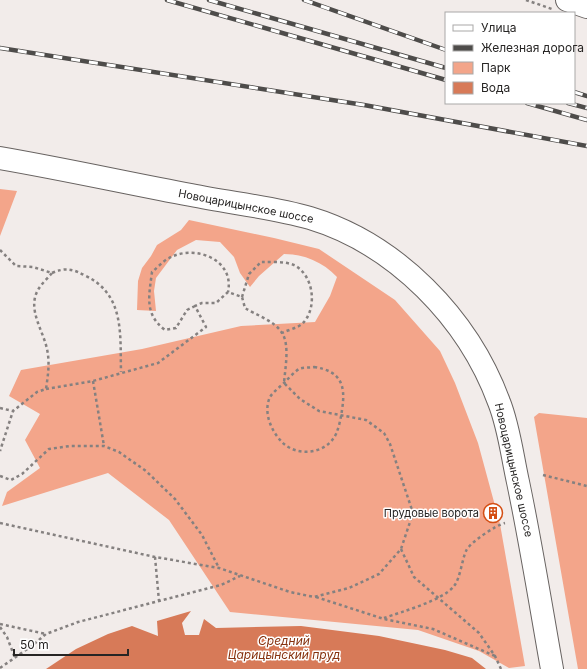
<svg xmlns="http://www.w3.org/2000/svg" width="587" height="669" font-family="Inter,sans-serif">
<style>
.green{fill:#f3a58a}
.water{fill:#d77a58}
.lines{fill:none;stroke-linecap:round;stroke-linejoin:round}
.secondary-casing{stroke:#686361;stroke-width:24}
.path{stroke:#858180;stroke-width:2.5;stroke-dasharray:3 3;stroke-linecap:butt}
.secondary{stroke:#fff;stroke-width:22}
.rail-casing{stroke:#4e4c4a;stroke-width:4.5}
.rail{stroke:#fff;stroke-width:3;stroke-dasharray:9;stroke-linecap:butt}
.labels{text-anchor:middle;stroke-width:3;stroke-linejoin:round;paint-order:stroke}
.street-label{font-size:11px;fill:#272524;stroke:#fff}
.poi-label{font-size:11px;fill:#272524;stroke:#fff;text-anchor:end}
.water-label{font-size:12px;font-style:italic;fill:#86310e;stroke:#fff}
</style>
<rect width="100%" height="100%" fill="#f2ecea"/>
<path class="green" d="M0,189l17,2 -17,45z
M189,220l85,18 45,11 76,51 45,51 15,32 23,60 22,81 25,142 -16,2 -30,-17 -61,-21 -188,-18 -61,-92 -61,-47 -106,33 5,-14 33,-24 -15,-28 15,-26 -31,-18 12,-26 121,-21 99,-23 74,-4 15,-26 7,-19c-14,-15 -33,-23 -53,-23l-25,22 -9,11 -10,-14 -6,-16 -14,-15 -24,-2 -19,10 -21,28 -2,13 2,20 -19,-1 1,-29 4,-13 9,-12 6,-11 24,-15z
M539,413l48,5v251h-9l-44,-252z"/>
<path class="water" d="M191,611l-9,12 3,12h14l5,-16 12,9 85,-2 78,10 66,14 27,8 14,11h-440l30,-20 32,-15 24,-8 26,10 -1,-15z"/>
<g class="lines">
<defs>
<path id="secondary" d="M567,0l20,7
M0,158c64,11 127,25 191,37 39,8 81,12 119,23 86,26 158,100 189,184 10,25 13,53 19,80 13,62 23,125 34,187"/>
</defs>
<use href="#secondary" class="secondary-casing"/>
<path class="path" d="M526,0l26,9
M0,250l16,16 17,1 19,6c-4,5 -11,11 -14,17 -11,19 5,40 9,59 3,14 1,26 -1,40l-9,3 -24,19 -13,40
M52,273c14,-6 21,-4 34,3 39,19 34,59 35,96
M242,297l7,-23 12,-12c10,0 23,-1 33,3 20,10 24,44 8,59 -5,4 -14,6 -20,9
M195,306l-8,4 -11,18 -11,2c-21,-16 -16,-34 -13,-58 5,-4 11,-11 17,-14 25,-14 66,1 59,34
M314,367c27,4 32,18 28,43 -1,8 -3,17 -6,24 -10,21 -40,23 -54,8 -11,-11 -19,-30 -12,-45 3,-5 11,-11 15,-15 4,-4 9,-10 14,-13 4,-2 10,-1 15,-2z
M93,381l11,65
M0,408l13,3
M543,475l44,11
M0,476l11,4 11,-6 27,-25 21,-3h34l15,6 27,19 29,28 27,36 17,33
M0,523l155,34 64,11 71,24 24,5 35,-9 30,-14 22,-25 12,-36 -23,-69 -6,-11 -18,-13 -47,-9 -19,-12 -16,-16c1,-14 6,-38 -2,-50 -7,-12 -26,-18 -37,-25l-3,-11 -14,-5 -12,11h-14l-7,3 11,21 -48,36 -65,18 -47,8
M401,549l13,28 65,56 16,23 6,13
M155,557l4,44
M316,597l68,22 49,10 62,27
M384,618c17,-6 60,-18 70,-32 6,-7 8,-26 12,-35 3,-8 30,-26 39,-28
M0,624l46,10
M0,627l7,10 8,21
M0,668l33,-23 13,-11 32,-12 143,-37 19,-9"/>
<use href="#secondary" class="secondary"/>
<defs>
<path id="rail" d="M167,0l279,80
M209,0l237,68
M304,0l142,50
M0,48l364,57 223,41
M574,92l13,4
M527,103l60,17
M568,103l19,5"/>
</defs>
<use href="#rail" class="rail-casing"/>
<use href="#rail" class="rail"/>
</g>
<defs>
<symbol id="building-ring" viewBox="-11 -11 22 22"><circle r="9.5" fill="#fff" stroke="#d44e13" stroke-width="1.5"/><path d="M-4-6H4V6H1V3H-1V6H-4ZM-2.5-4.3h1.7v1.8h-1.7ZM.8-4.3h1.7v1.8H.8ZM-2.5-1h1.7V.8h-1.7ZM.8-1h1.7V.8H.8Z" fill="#d44e13"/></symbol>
</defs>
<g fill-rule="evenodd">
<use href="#building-ring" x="482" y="502" width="22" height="22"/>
</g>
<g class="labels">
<g class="street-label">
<text transform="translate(246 206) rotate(11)" y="4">Новоцарицынское шоссе</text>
<text transform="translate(514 470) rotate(77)" y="4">Новоцарицынское шоссе</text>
</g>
<g class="poi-label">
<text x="479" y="517">Прудовые ворота</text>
</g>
<g class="water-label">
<text x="284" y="645">Средний<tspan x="284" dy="14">Царицынский пруд</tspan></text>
</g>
</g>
<rect x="445" y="12" width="130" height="92" fill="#ffffff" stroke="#a9a8a7"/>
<rect x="453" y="25" width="20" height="6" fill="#ffffff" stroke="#a9a8a7"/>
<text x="481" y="32" font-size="12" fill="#272524">Улица</text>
<rect x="453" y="45" width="20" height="6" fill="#4e4c4a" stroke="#a9a8a7"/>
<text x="481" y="52" font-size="12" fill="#272524">Железная дорога</text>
<rect x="453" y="62" width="20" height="12" fill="#f3a58a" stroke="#a9a8a7"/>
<text x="481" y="72" font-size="12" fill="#272524">Парк</text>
<rect x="453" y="82" width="20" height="12" fill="#d77a58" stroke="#a9a8a7"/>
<text x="481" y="92" font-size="12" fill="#272524">Вода</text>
<path d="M14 649v6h114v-6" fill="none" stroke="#272524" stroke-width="2"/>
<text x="20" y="649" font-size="12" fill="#272524" stroke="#ffffff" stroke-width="3" paint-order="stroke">50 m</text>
</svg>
